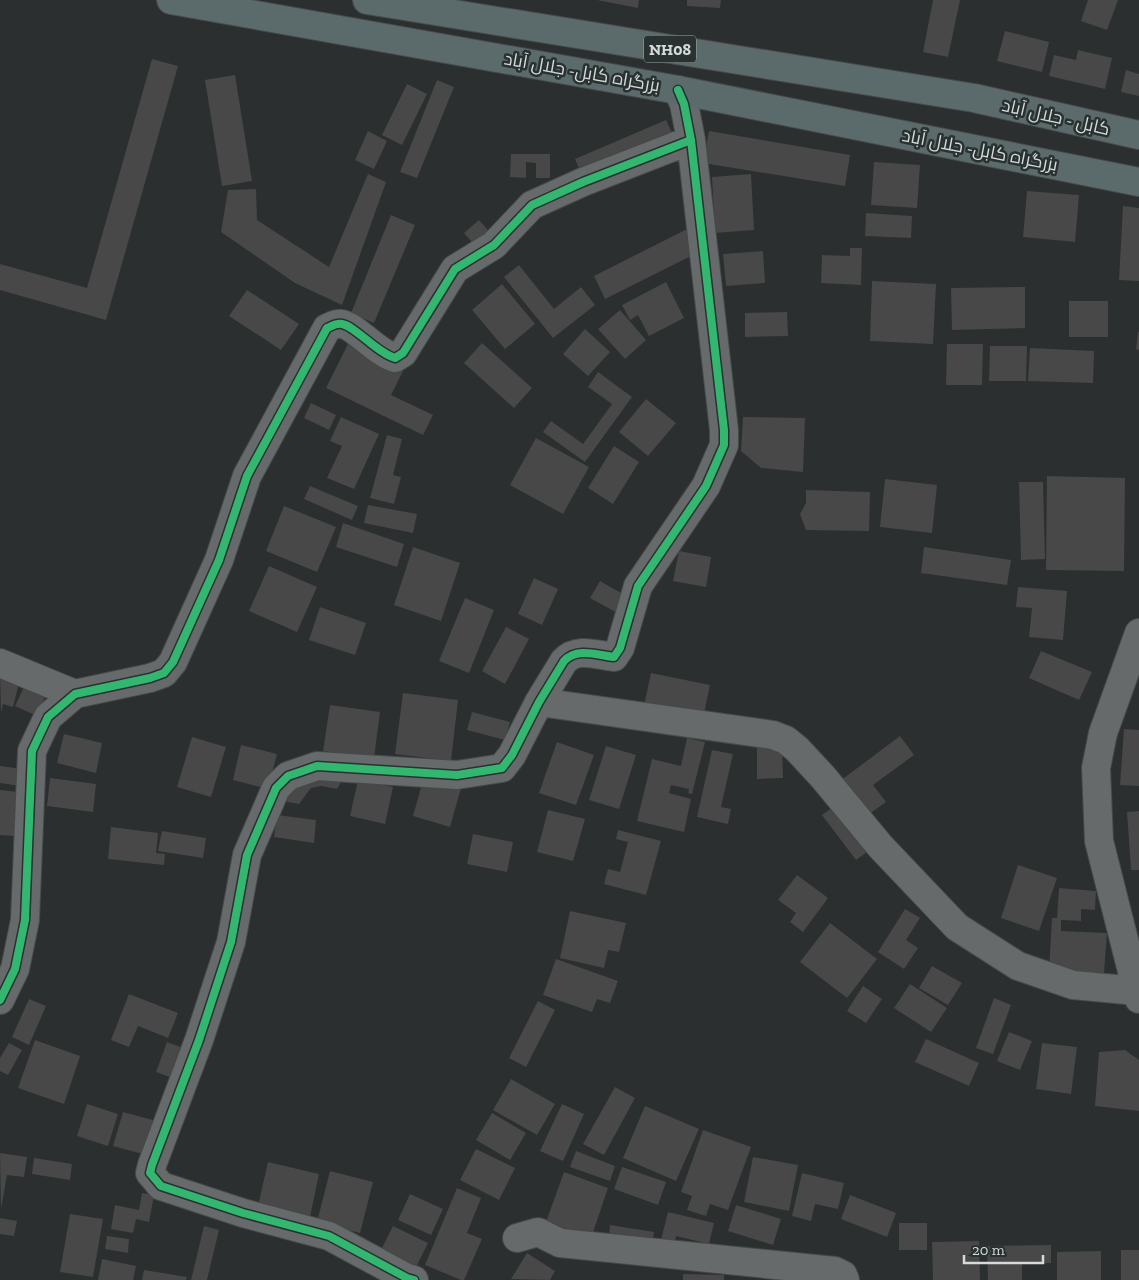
<svg xmlns="http://www.w3.org/2000/svg" width="1139" height="1280" font-family="'Zilla Slab',Cairo,serif">
<style>
.building{fill:#474847}
.lines{fill:none;stroke-linecap:round;stroke-linejoin:round}
.minor-casing{stroke:#464a4a;stroke-width:30}
.highway-casing{stroke:#464a4a;stroke-width:30}
.minor{stroke:#666a6a;stroke-width:28}
.highway{stroke:#5b6a6a;stroke-width:28}
.cycleway-casing{stroke:#293131;stroke-width:11}
.cycleway{stroke:#33b770;stroke-width:8}
.labels{text-anchor:middle;stroke-width:5;stroke-linejoin:round;paint-order:stroke}
.shield{fill:#293131;stroke:#a1a7a7;stroke-width:1}
.shield-label{font-size:16px;font-weight:bold;fill:#d5dada}
.street-label{font-size:18px;fill:#d5dada;stroke:#293131}
</style>
<rect width="100%" height="100%" fill="#2b2f2f"/>
<path class="building" d="M597,0h42l-1,8z
M687,0h34l-1,8 -33,-2z
M933,0h27l-12,57 -25,-5z
M1088,0h30l-11,30 -26,-9z
M1005,31l44,11 -7,30 -45,-11z
M1078,50l34,8 -7,31 -56,-13 5,-21 22,5z
M152,59l26,7 -72,254 -106,-30v-26l87,24z
M1126,70l13,4v22l-18,-4z
M235,75l17,106 -30,5 -17,-106z
M437,80l17,7 -37,91 -17,-6z
M407,84l20,10 -25,51 -20,-10z
M666,120l7,15 -91,40 -7,-16z
M368,131l19,10 -13,28 -19,-9z
M709,131l141,24 -5,31 -142,-23z
M511,154h39v24h-14v-15l-10,-1v16l-16,-1z
M874,162l46,3 -3,43 -46,-3z
M368,174l18,8 -44,123 -47,-22 -74,-51 7,-42 28,-1 1,31 72,47z
M751,174l3,56 -39,3 -3,-56z
M1027,191l52,4 -4,47 -52,-5z
M1123,206l16,2v73l-20,-1z
M866,213l46,3 -1,22 -46,-2z
M391,215l24,10 -41,98 -23,-10z
M479,220l14,16 -15,13 -14,-16z
M693,226l6,26 -94,47 -11,-23z
M850,248h12l-1,37 -40,-2 1,-28 28,1z
M763,251l2,32 -39,3 -3,-32z
M519,265l35,44 27,-22 14,18 -42,33 -49,-61z
M872,281l64,3 -3,60 -63,-3z
M666,282l18,36 -35,18 -11,-21 -8,5 -8,-15z
M502,284l33,40 -30,25 -33,-39z
M1025,287v41l-73,2 -1,-42z
M247,290l52,34 -18,26 -52,-34z
M1069,301h39v36h-39z
M620,310l26,30 -21,19 -27,-30z
M787,312l1,24 -43,1v-24z
M585,329l25,23 -22,24 -25,-22z
M1138,332h1v18l-3,-1z
M482,343l50,45 -18,20 -50,-45z
M348,344l55,27 -12,24 42,20 -10,20 -97,-47z
M947,344h36l-1,41h-36z
M990,346h37l-1,35h-37z
M1030,348l64,3 -1,32 -65,-2z
M598,372l34,25 -47,65 -42,-30 8,-11 32,23 29,-40 -24,-17z
M646,399l30,24 -28,33 -29,-24z
M311,403l25,12 -7,15 -25,-12z
M341,417l38,17 -25,55 -27,-11 15,-32 -12,-5z
M743,417l62,1 -2,54 -42,-4 -20,-17z
M387,435l15,4 -9,36 8,2 -7,27 -24,-6z
M536,438l53,29 -26,47 -53,-29z
M614,446l25,16 -26,42 -25,-16z
M1047,476l78,2 -1,93 -78,-1z
M885,479l52,6 -5,48 -52,-6z
M1019,482h24l2,77 -24,1z
M310,486l48,20 -6,14 -48,-21z
M806,490l64,2 -1,39 -63,-1 -6,-16 6,-11z
M368,505l49,9 -4,19 -49,-10z
M284,506l52,21 -19,45 -51,-21z
M343,523l61,21 -7,23 -61,-20z
M413,547l47,16 -19,58 -47,-16z
M924,547l87,13 -4,25 -86,-12z
M679,551l32,6 -5,30 -33,-6z
M269,566l48,21 -20,45 -48,-21z
M534,578l24,11 -16,36 -24,-11z
M600,581l30,17 -9,17 -31,-17z
M1018,587l49,4 -4,49 -34,-3 3,-29 -16,-1z
M465,598l29,12 -25,63 -30,-12z
M320,607l46,16 -11,32 -46,-15z
M506,627l23,12 -24,45 -23,-13z
M1041,651l51,21 -13,28 -50,-22z
M651,673l59,12 -8,38 -59,-13z
M0,674l20,5 -7,28 -10,-3 -2,9z
M25,685l21,10 -9,21 -22,-10z
M403,693l55,7 -7,61 -56,-7z
M330,705l50,7 -6,46 -51,-7z
M472,712l38,10 -5,18 -38,-10z
M1124,729l15,1v56l-19,-1z
M64,734l38,9 -6,30 -39,-10z
M900,736l14,19 -41,30 13,17 -24,17 -26,-35z
M192,737l34,10 -15,50 -34,-10z
M687,738l18,4 -13,52 -4,-1 1,-4 -18,-4 -2,8 22,6 -7,33 -47,-11 15,-62 29,7z
M557,742l37,13 -18,50 -37,-12z
M757,743h25l1,35 -26,1z
M241,745l36,9 -9,35 -35,-9z
M606,746l30,9 -17,54 -30,-9z
M712,750l21,4 -12,53 10,2 -3,15 -31,-7z
M0,766l31,4 -3,17 -28,-4z
M345,776l-8,13 -16,-3 -10,2 -12,16 -21,-4 15,-17z
M424,777l37,11 -11,39 -37,-11z
M50,778l46,6 -3,28 -46,-6z
M358,780l35,7 -8,37 -35,-8z
M0,790l18,2 -4,44 -14,-1z
M840,802l34,45 -18,13 -34,-45z
M548,810l37,9 -12,42 -36,-9z
M1139,811v59h-8l-4,-58z
M277,815l39,5 -2,23 -40,-6z
M111,827l47,6 -2,20 9,1 -1,11 -56,-6z
M618,830l43,11 -15,54 -42,-11 4,-15 12,3 8,-30 -12,-3z
M162,831l44,7 -3,20 -45,-7z
M473,834l40,8 -6,30 -40,-8z
M1018,865l39,13 -18,53 -38,-13z
M797,875l31,23 -25,34 -13,-10 6,-9 -18,-13z
M1059,888l37,3 -1,19 -14,-1v12l-20,-1v11l46,2 -3,40 -55,-3 3,-52h5z
M905,909l15,9 -14,22 12,8 -14,21 -26,-17z
M570,911l56,12 -7,29 -11,-2 -4,18 -44,-10z
M830,923l47,36 -30,39 -47,-36z
M556,959l62,22 -8,22 -13,-4 -5,13 -49,-17z
M932,966l30,17 -14,22 -29,-17z
M910,984l37,24 -16,24 -37,-24z
M863,986l19,13 -16,24 -19,-12z
M129,994l49,19 -10,25 -30,-12 -9,21 -18,-7z
M994,998l17,7 -18,49 -17,-6z
M29,999l17,7 -17,39 -17,-8z
M538,1001l17,9 -29,57 -17,-9z
M1009,1032l23,9 -12,29 -23,-9z
M926,1039l53,24 -10,23 -54,-24z
M35,1040l45,16 -16,48 -46,-16z
M167,1042l22,8 -11,30 -22,-8z
M9,1043l13,7 -14,25 -8,-4v-13z
M1042,1043l35,4 -6,47 -35,-5z
M1125,1050l14,10v51l-44,-5 4,-54z
M511,1079l44,25 -18,31 -44,-25z
M615,1087l20,11 -31,57 -21,-11z
M87,1104l31,10 -10,32 -31,-10z
M562,1104l22,10 -21,47 -23,-10z
M645,1106l54,23 -23,52 -53,-23z
M123,1112l37,10 -10,34 -37,-10z
M492,1113l34,20 -16,27 -34,-20z
M703,1130l48,17 -23,63 -18,-6 -4,12 -19,-6 5,-14 -11,-4z
M476,1149l39,19 -16,32 -39,-20z
M576,1151l39,15 -5,15 -40,-14z
M0,1153l27,4 -3,20 -17,-2 -6,34z
M753,1157l45,8 -9,46 -45,-9z
M34,1158l38,6 -2,16 -38,-6z
M268,1162l51,12 -9,43 -52,-11z
M622,1167l44,15 -8,23 -44,-16z
M330,1171l43,11 -13,51 -43,-11z
M564,1172l44,16 -17,50 -45,-16z
M802,1173l42,10 -6,26 -23,-5 -4,17 -19,-5z
M457,1188l24,10 -14,35 15,6 -18,41h-3l-36,-15z
M142,1193l12,2 -5,27 -13,-3 -3,14 -22,-4 4,-24 24,5z
M410,1194l33,15 -12,26 -33,-15z
M850,1195l46,18 -9,24 -46,-18z
M736,1205l45,14 -8,26 -45,-14z
M668,1212l46,11 -5,21 -33,-8 -2,11 -14,-3z
M70,1214l33,5 -10,58 -33,-5z
M0,1218l17,3 -3,15 -14,-2z
M899,1223h28v27h-28z
M610,1225l44,7 -2,11 -43,-6z
M204,1226l15,4 -12,50h-16z
M393,1226l35,17 -12,24 -35,-17z
M107,1236l22,3 -1,14 -23,-4z
M979,1241l1,39h-47l-1,-38z
M1051,1245v18l-29,1v16h-34l-1,-34z
M1121,1250h18v30h-18z
M1101,1251v29h-44v-28z
M527,1253l28,18 -5,9 -39,-1z
M102,1259l34,7 -3,14h-35z
M144,1270l43,7 -1,3h-44z
M683,1274l41,1v5h-41z"/>
<g class="lines">
<defs>
<path id="minor" d="M1139,633l-36,100 -7,35 3,73 40,158
M0,663l75,31
M539,702l234,33 13,5 11,9 26,28 57,69 77,81 61,39 55,19 64,6
M0,1000l15,-31 10,-49 7,-169 16,-34 27,-23 75,-16 14,-5 9,-11 46,-102 28,-84 80,-148c5,-2 9,-5 15,-4 13,2 35,29 53,34l8,-5 52,-84 39,-24 38,-40 51,-23 108,-42
M517,1238l21,-6 22,11 275,28 8,4 2,5
M414,1280l-7,-2 -78,-42 -86,-23 -82,-27 -11,-13 2,-8 47,-125 32,-98 16,-87 29,-67 12,-12 29,-10 140,9 45,-7 10,-13 27,-53 25,-41c13,-14 33,-6 50,-4l6,-9 18,-62 68,-100 18,-41v-15l-33,-290 -7,-36 -6,-14"/>
<path id="highway" d="M171,0l507,90 461,92
M367,0l607,98 165,37"/>
</defs>
<use href="#minor" class="minor-casing"/>
<use href="#highway" class="highway-casing"/>
<use href="#minor" class="minor"/>
<use href="#highway" class="highway"/>
<defs>
<path id="cycleway" d="M0,1000l15,-31 10,-49 7,-169 16,-34 27,-23 75,-16 14,-5 9,-11 46,-102 28,-84 80,-148c5,-2 9,-5 15,-4 13,2 35,29 53,34l8,-5 52,-84 39,-24 38,-40 51,-23 108,-42
M414,1280l-7,-2 -78,-42 -86,-23 -82,-27 -11,-13 2,-8 47,-125 32,-98 16,-87 29,-67 12,-12 29,-10 140,9 45,-7 10,-13 27,-53 25,-41c13,-14 33,-6 50,-4l6,-9 18,-62 68,-100 18,-41v-15l-33,-290 -7,-36 -6,-14"/>
</defs>
<use href="#cycleway" class="cycleway-casing"/>
<use href="#cycleway" class="cycleway"/>
</g>
<g class="labels">
<rect class="shield" x="644" y="35.5" width="52" height="27" rx="4"/>
<g class="shield-label">
<text x="670" y="55">NH08</text>
</g>
<g class="street-label">
<text transform="translate(582 72) rotate(10)" y="6">بزرگراه کابل- جلال آباد</text>
<text transform="translate(1056 117) rotate(13)" y="6">کابل - جلال آباد</text>
<text transform="translate(980 150) rotate(11)" y="6">بزرگراه کابل- جلال آباد</text>
</g>
</g>
<path d="M964 1255v8h79v-8" fill="none" stroke="#d5dada" stroke-width="2.5"/>
<text x="972" y="1255" font-size="15" fill="#d5dada" stroke="#293131" stroke-width="4" paint-order="stroke">20 m</text>
</svg>
